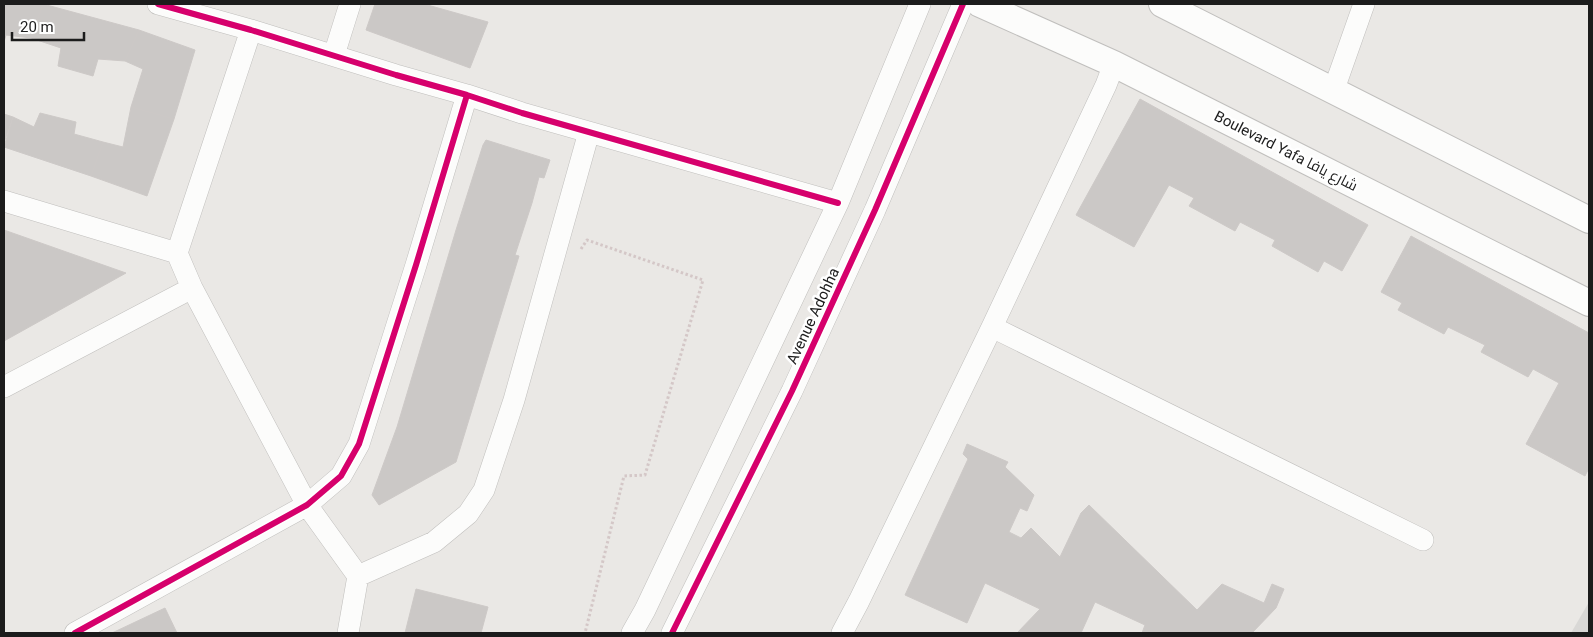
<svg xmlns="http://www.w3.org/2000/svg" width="1593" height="637" font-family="Roboto,Cairo,sans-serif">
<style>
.residential{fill:#d9d8d6}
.building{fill:#cbc8c6;stroke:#cdc9c7}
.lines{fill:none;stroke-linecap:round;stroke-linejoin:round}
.minor-casing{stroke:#c0bfbd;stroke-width:22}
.tertiary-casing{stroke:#c0bfbd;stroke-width:28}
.path{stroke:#d4c7c7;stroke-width:3;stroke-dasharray:2.5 2.5;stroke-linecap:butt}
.minor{stroke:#fcfcfb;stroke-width:21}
.tertiary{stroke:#fcfcfb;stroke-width:26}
.cycleway-casing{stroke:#fff;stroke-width:9}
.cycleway{stroke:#d6006c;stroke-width:6}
.labels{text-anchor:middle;stroke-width:5;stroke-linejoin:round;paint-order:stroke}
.street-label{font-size:15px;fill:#1c1c1c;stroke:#fff}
</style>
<rect width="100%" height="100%" fill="#eae8e5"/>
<path class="residential" d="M1589,602v31h-18z"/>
<path class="building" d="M4,4h39l-12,34 -25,-3 -2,7z
M43,4l96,26 -14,31 -27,-2 -5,17 -35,-10 3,-18 -30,-10z
M375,4h49l64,18 -18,46 -104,-38z
M139,30l56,20 -21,69 -43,-12 12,-38 -18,-8z
M1140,99l228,126 -26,46 -18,-10 -6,11 -46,-26 3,-6 -35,-18 -5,9 -46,-25 5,-8 -25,-13 -35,62 -58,-32z
M131,107l43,12 -27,77 -56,-20 12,-34 20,5z
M40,113l36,9 -2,12 29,8 -12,34 -87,-29 9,-30 21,10z
M4,114l9,3 -9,26z
M486,140l64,20 -6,18 -5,-1 -7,26 -17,52 4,1 -63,206 -77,43 -7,-10 25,-68 59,-197 27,-85z
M4,230l122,43 -122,68z
M1411,236l178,97v135l-4,8 -59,-32 33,-61 -26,-14 -5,8 -47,-25 4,-7 -37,-18 -4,7 -46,-24 4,-7 -21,-11z
M967,444l41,18 -3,5 29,28 -7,16 -7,-3 -11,24 12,6 10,-10 29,29 21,-44 8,-8 108,105 25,-26 42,19 8,-19 12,5 -8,19 -24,25h-110l3,-8 -50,-23 -14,31h-64l23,-24 -55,-26 -18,40 -62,-28 63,-136 -5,-5z
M416,589l72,18 -7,26h-76z
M165,608l12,25h-65z"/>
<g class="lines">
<defs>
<path id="minor" d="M158,4l93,26 145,45 71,20 55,18 316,90
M334,55l16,-51
M1334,89l30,-85
M4,201l173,52
M192,288l115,217 51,71 -10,57
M992,327l431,213
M4,387l188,-99 -15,-35 74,-223
M358,576l76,-34 34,-28 16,-24 30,-90 75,-268
M75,633l232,-128 34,-29 18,-32 57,-179 51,-170
M632,633l13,-23 193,-407 82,-199
M672,633l120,-242 83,-181 88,-206
M842,633l17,-32 133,-274 114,-242 8,-21"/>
<path id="tertiary" d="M980,4l134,60 475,239
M1162,4c143,71 284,145 427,216"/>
</defs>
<use href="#minor" class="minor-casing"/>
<use href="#tertiary" class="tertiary-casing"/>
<path class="path" d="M581,249l6,-9 116,40 -58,195 -21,1 -39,157"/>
<use href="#minor" class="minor"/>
<use href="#tertiary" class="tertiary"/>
<defs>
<path id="cycleway" d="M158,4l93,26 145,45 71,20 55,18 316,90
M75,633l232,-128 34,-29 18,-32 57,-179 51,-170
M672,633l120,-242 83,-181 88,-206"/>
</defs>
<use href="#cycleway" class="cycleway-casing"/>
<use href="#cycleway" class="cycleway"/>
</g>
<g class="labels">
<g class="street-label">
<text transform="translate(1286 151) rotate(27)" y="5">Boulevard Yafa شارع يافا</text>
<text transform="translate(813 316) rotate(-65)" y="5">Avenue Adohha</text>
</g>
</g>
<rect width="1593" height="637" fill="none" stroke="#1c1c1c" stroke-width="10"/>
<path d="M12 32v8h72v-8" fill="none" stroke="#1c1c1c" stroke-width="2.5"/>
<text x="20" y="32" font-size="15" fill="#1c1c1c" stroke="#ffffff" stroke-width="4" paint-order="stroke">20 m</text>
</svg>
